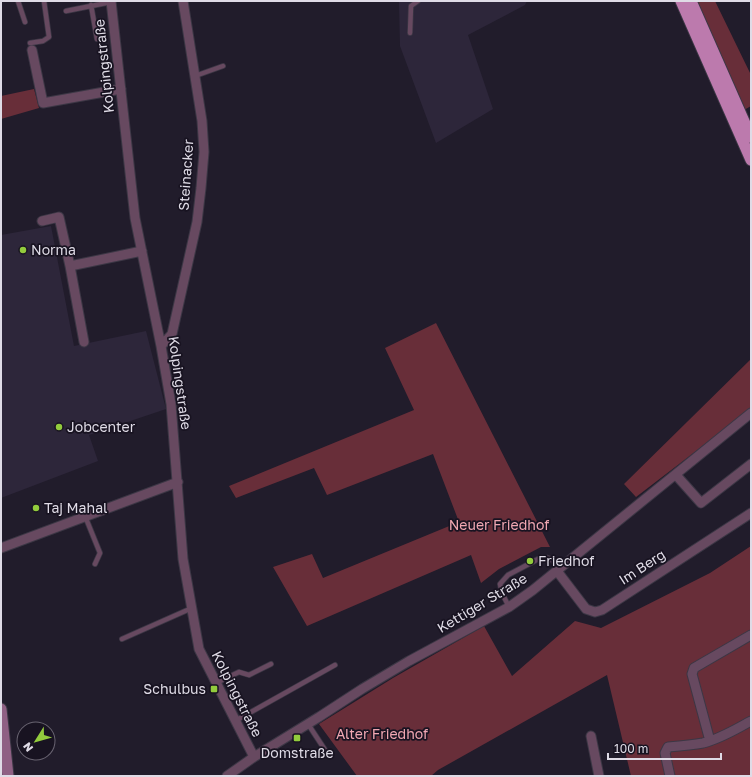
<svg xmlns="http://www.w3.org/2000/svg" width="752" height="777" font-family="'Golos Text',sans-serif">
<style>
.built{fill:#2d263a}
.green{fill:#682e39}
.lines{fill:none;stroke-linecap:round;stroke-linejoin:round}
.service-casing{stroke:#3c3745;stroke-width:6}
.minor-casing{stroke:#3c3745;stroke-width:11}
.secondary-casing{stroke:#3c3745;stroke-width:13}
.trunk-casing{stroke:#3c3745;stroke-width:13}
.service{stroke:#674960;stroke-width:4.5}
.minor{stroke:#674960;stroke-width:9}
.secondary{stroke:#8f6084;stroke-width:11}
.trunk{stroke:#bc7aad;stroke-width:11}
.poi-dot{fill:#93cc3d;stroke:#181321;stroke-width:1.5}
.labels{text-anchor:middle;stroke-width:3.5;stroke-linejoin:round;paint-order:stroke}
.street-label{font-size:14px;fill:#dfdbe6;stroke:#181321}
.poi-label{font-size:14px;fill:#dfdbe6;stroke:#181321;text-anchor:start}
.park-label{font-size:14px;fill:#f1a7b2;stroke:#181321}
</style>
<rect width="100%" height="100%" fill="#211c2b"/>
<path class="built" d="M399,1h128l-2,4 -57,30 25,74 -57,34 -36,-97z
M51,226l23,120 72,-15 20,78 -77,26 9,26 -97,37v-263z"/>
<path class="green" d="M696,1h19l36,74v31l-7,4z
M34,89l5,19 -38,11v-23z
M436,323l114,224h-9l-42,22 -18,14 -10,-28 -164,71 -34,-59 39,-13 11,24 136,-56 -26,-68 -106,41 -13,-27 -78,30 -7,-12 185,-76 -29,-62z
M751,359v50l-115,88 -12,-13z
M751,546v230h-120l-24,-101 -169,95 -7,6h-74l-38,-52 74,-46 91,-52 28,50 63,-55 26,7 109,-55z"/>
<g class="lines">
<defs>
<path id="service" d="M18,1l7,21
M91,5l6,34
M66,11l45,-9
M410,33l1,-27 7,-5
M30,43l13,-2 6,-4 -5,-36
M195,76l28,-10
M85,516l15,37 -5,11
M509,607l-7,-14 -2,-9 8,-9 34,-18c9,0 12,5 18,12
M122,639l70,-31
M216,683l23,-11 10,3 22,-11
M235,721l100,-56
M308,724l21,32"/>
<path id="minor" d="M111,1l24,217 26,128 10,58 12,155 16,90 55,108
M32,50l11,53 78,-14
M42,221l17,-4 11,49 14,76
M70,266l72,-15
M161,346l11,-12 25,-112 4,-34 3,-36 -2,-31 -19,-120
M676,475l25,28 50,-39
M1,548l177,-66
M557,571l29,38 9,3 7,-2 149,-97
M591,736l8,40
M710,741l-18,-67 2,-6 57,-33
M227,776l27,-19 65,-40 43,-28 47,-28 100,-54 24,-17 218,-177
M670,776l-5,-23 3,-6c12,-1 24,-2 35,-4 17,-4 33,-14 48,-22"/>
<path id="secondary" d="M1,709l7,67"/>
<path id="trunk" d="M681,1l70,159
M691,1l60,136"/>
</defs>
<use href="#service" class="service-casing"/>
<use href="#minor" class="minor-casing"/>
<use href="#secondary" class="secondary-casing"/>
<use href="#trunk" class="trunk-casing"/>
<use href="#service" class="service"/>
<use href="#minor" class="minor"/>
<use href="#secondary" class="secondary"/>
<use href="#trunk" class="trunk"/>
</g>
<g class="poi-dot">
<circle cx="23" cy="250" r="4"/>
<circle cx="59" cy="427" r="4"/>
<circle cx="36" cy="508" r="4"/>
<circle cx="530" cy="561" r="4"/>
<rect x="210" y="685" width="8" height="8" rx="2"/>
<rect x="293" y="734" width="8" height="8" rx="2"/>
</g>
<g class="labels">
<g class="street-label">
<text transform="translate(104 66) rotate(-96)" y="5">Kolpingstraße</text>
<text transform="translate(186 175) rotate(-86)" y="5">Steinacker</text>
<text transform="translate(180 383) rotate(82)" y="5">Kolpingstraße</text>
<text transform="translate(642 567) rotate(-33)" y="5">Im Berg</text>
<text transform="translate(482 603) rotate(-31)" y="5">Kettiger Straße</text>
<text transform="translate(237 694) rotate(63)" y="5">Kolpingstraße</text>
</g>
<g class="poi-label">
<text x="31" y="255">Norma</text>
<text x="67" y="432">Jobcenter</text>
<text x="44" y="513">Taj Mahal</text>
<text x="538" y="566">Friedhof</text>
<text x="206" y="694" text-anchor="end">Schulbus</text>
<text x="297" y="758" text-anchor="middle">Domstraße</text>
</g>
<g class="park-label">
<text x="499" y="530">Neuer Friedhof</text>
<text x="382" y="739">Alter Friedhof</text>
</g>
</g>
<rect width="752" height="777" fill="none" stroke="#dfdbe6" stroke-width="4"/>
<g transform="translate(36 741) rotate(233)"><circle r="19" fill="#181321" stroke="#686370"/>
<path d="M0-3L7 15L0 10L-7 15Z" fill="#93cc3d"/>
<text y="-6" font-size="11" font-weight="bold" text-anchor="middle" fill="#dfdbe6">N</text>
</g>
<path d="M608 753v6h113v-6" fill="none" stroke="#dfdbe6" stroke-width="2"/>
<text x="614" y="753" font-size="12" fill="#dfdbe6" stroke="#181321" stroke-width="3" paint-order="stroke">100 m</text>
</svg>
